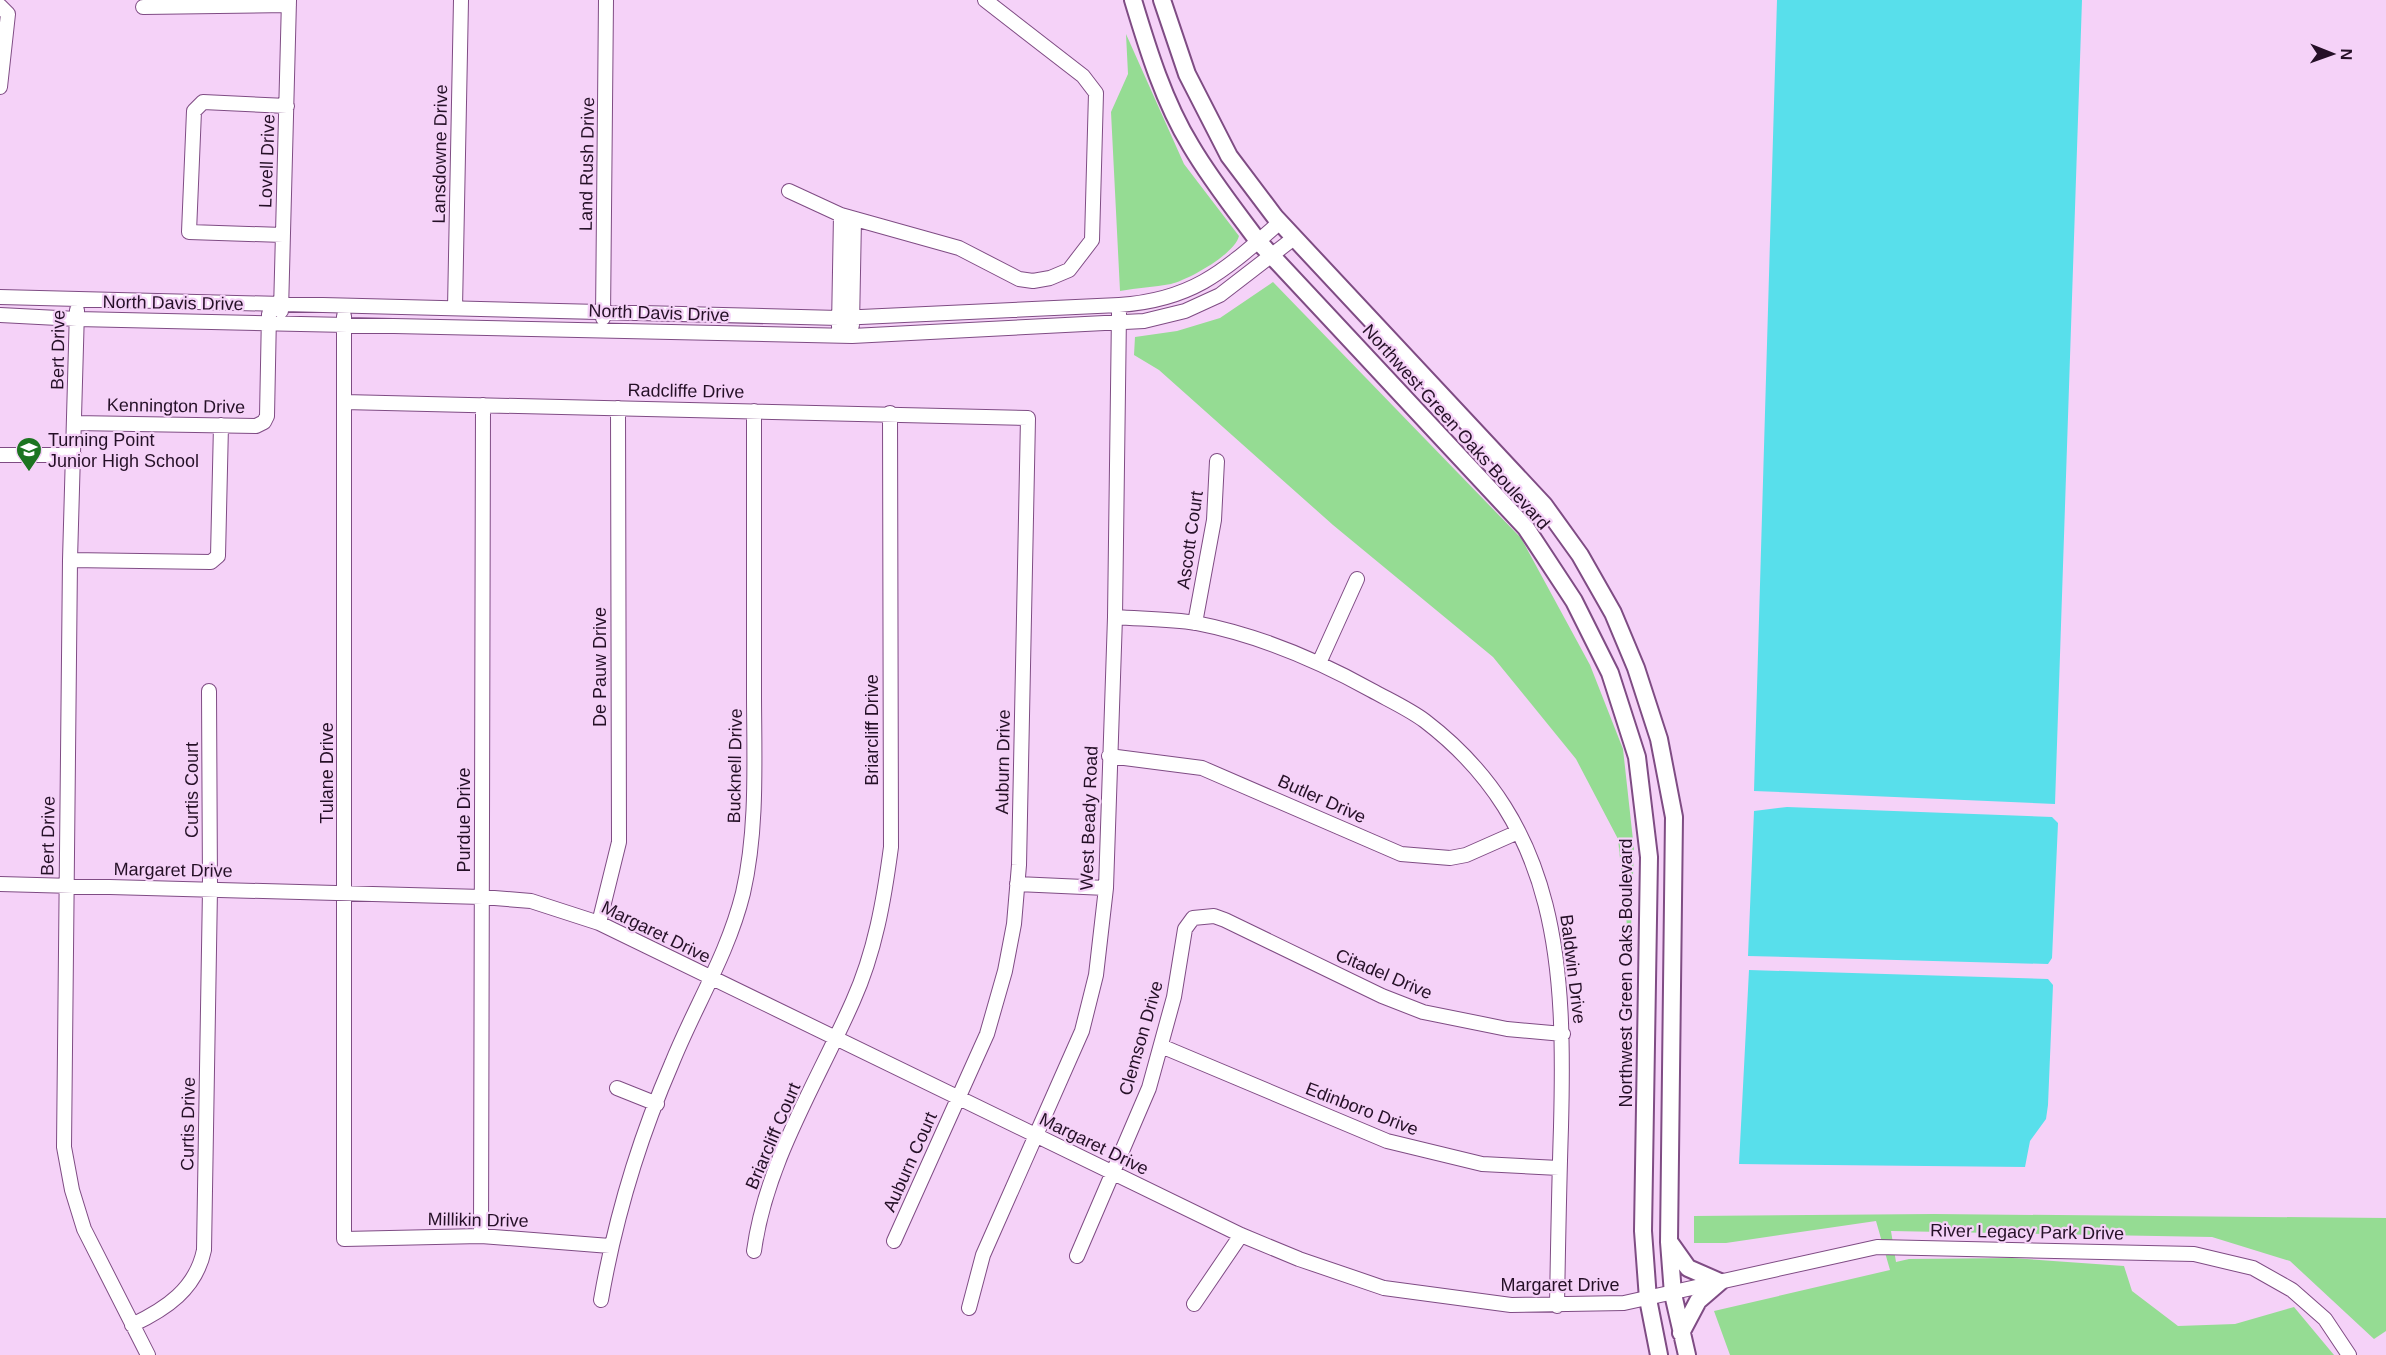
<svg xmlns="http://www.w3.org/2000/svg" width="2386" height="1355" font-family="Arial,sans-serif">
<style>
.green{fill:#95dc93}
.water{fill:#58dfeb}
.lines{fill:none;stroke-linecap:round;stroke-linejoin:round}
.minor-casing{stroke:#7f4c84;stroke-width:16}
.major-casing{stroke:#7f4c84;stroke-width:20}
.minor{stroke:#fff;stroke-width:14}
.major{stroke:#fff;stroke-width:16}
.labels{text-anchor:middle;stroke-width:4.5;stroke-linejoin:round;paint-order:stroke}
.street-label{font-size:18px;fill:#251027;stroke:#f5d2f8}
.poi-label{font-size:18px;fill:#251027;stroke:#f5d2f8;text-anchor:start}
</style>
<rect width="100%" height="100%" fill="#f5d2f8"/>
<path class="green" d="M1126,34l58,130 55,72c-4,18 -51,44 -68,48 -17,3 -34,4 -51,7l-9,-179 17,-38z
M1273,282l248,256 69,127 33,84 11,100 -4,106 -12,-116 -42,-80 -83,-102 -160,-132 -174,-155 -25,-15 1,-18 42,-6 43,-13z
M1934,1214l452,4v113l-12,8 -84,-78 -78,-24 -321,-6 5,31 13,-3 103,-1 112,8 8,25 46,35 57,-2 59,-17 40,48h-604l-16,-44 176,-41 -14,-49 -150,22h-32v-27z"/>
<path class="water" d="M1777,0h305l-27,804 -301,-13z
M1787,807l265,10 6,6 -6,135 -4,6 -300,-8 6,-145z
M1749,970l299,9 5,6 -5,120 -2,14 -16,22 -5,26 -286,-3z"/>
<g class="lines">
<defs>
<path id="minor" d="M0,6l8,8 -8,73
M143,7l146,-2
M789,191l52,24 118,33 60,31 14,2 17,-3 19,-8 23,-30 4,-147 -13,-17 -98,-76
M283,235l-94,-3 5,-121 9,-9 84,4
M0,297l839,21 280,-13c75,-5 106,-35 160,-82
M455,308l6,-308
M77,310l-7,250 -6,587 8,43 12,39 64,126
M281,311l8,-311
M0,315l77,4 775,17 292,-15 41,-10 35,-16 74,-57
M344,316v923l137,-3 129,10
M603,318l3,-318
M852,325l2,-106
M839,327l2,-112
M344,402l684,16 -9,447 -5,59 -9,47 -18,63 -93,207
M74,423l182,3 8,-4 3,-6 2,-102
M0,455h74
M70,560l141,2 7,-6 3,-131
M1115,617c27,2 55,2 81,6 62,12 121,37 175,67 18,10 38,19 54,31 136,104 140,250 136,406 -2,60 -3,119 -4,179
M1195,623l19,-103 3,-59
M1319,663l38,-84
M1109,756l93,12 199,86 49,4 16,-3 52,-23
M0,884l482,13 49,4 68,22 642,312 58,24 85,29 127,17 113,-2 253,-56 317,7 59,14 39,22 33,29 24,36
M1017,884l89,4
M599,923l20,-81 -1,-434
M1161,1046l226,95 95,23 77,4
M617,1088l40,16
M481,1236l2,-831
M754,1251c12,-89 63,-168 99,-250 22,-49 31,-101 38,-154l-1,-434
M1077,1256l72,-168 25,-91 11,-68 8,-11 21,-2 11,4 157,76 41,16 84,17 56,5
M601,1300c14,-81 38,-161 71,-237 23,-57 56,-109 71,-170 15,-65 11,-135 11,-202 0,-93 0,-187 0,-280
M1194,1304l47,-69
M969,1308l14,-53 99,-224 14,-56 10,-87 9,-271 4,-304
M132,1325c34,-16 64,-36 72,-75l6,-361 -1,-198"/>
<path id="major" d="M1133,0c15,50 31,102 58,146 20,34 44,64 67,95l268,287 48,73 36,72 27,84 12,100 -6,374 5,68 11,56
M1162,0l25,74 42,82 46,61 269,288 36,50 33,58 23,55 23,71 15,78 -5,425 4,52 14,61
M1671,1244l17,24 32,14
M1681,1333l17,-32 22,-19"/>
</defs>
<use href="#minor" class="minor-casing"/>
<use href="#major" class="major-casing"/>
<use href="#minor" class="minor"/>
<use href="#major" class="major"/>
</g>
<defs>
<symbol id="school-pin" viewBox="-11 -11 22 30"><path d="M0 17L-7.5 6A9.5 9.5 0 1 1 7.5 6Z" fill="#1c7420" stroke="#f5d2f8"/><path d="M0-5L7-2L0 1L-7-2ZM-4 1L0 2.5L4 1V4Q0 6-4 4Z" fill="#fff"/></symbol>
</defs>
<g fill-rule="evenodd">
<use href="#school-pin" x="14" y="435" width="30" height="40"/>
</g>
<g class="labels">
<g class="street-label">
<text transform="translate(440 154) rotate(-89)" y="6">Lansdowne Drive</text>
<text transform="translate(267 161) rotate(-88)" y="6">Lovell Drive</text>
<text transform="translate(587 164) rotate(-89)" y="6">Land Rush Drive</text>
<text transform="translate(173 303) rotate(1)" y="6">North Davis Drive</text>
<text transform="translate(659 313) rotate(2)" y="6">North Davis Drive</text>
<text transform="translate(58 350) rotate(-89)" y="6">Bert Drive</text>
<text transform="translate(686 391) rotate(1)" y="6">Radcliffe Drive</text>
<text transform="translate(176 406) rotate(1)" y="6">Kennington Drive</text>
<text transform="translate(1456 427) rotate(48)" y="6">Northwest Green Oaks Boulevard</text>
<text transform="translate(1190 540) rotate(-82)" y="6">Ascott Court</text>
<text transform="translate(600 667) rotate(-90)" y="6">De Pauw Drive</text>
<text transform="translate(872 730) rotate(-90)" y="6">Briarcliff Drive</text>
<text transform="translate(1003 762) rotate(-89)" y="6">Auburn Drive</text>
<text transform="translate(735 766) rotate(-89)" y="6">Bucknell Drive</text>
<text transform="translate(327 773) rotate(-90)" y="6">Tulane Drive</text>
<text transform="translate(192 790) rotate(-90)" y="6">Curtis Court</text>
<text transform="translate(1322 799) rotate(24)" y="6">Butler Drive</text>
<text transform="translate(1089 818) rotate(-88)" y="6">West Beady Road</text>
<text transform="translate(464 820) rotate(-90)" y="6">Purdue Drive</text>
<text transform="translate(48 836) rotate(-89)" y="6">Bert Drive</text>
<text transform="translate(173 870) rotate(1)" y="6">Margaret Drive</text>
<text transform="translate(656 932) rotate(26)" y="6">Margaret Drive</text>
<text transform="translate(1573 969) rotate(83)" y="6">Baldwin Drive</text>
<text transform="translate(1626 973) rotate(-90)" y="6">Northwest Green Oaks Boulevard</text>
<text transform="translate(1384 974) rotate(23)" y="6">Citadel Drive</text>
<text transform="translate(1141 1038) rotate(-74)" y="6">Clemson Drive</text>
<text transform="translate(1362 1109) rotate(21)" y="6">Edinboro Drive</text>
<text transform="translate(188 1124) rotate(-89)" y="6">Curtis Drive</text>
<text transform="translate(773 1136) rotate(-67)" y="6">Briarcliff Court</text>
<text transform="translate(1094 1144) rotate(26)" y="6">Margaret Drive</text>
<text transform="translate(910 1162) rotate(-66)" y="6">Auburn Court</text>
<text transform="translate(478 1220) rotate(1)" y="6">Millikin Drive</text>
<text transform="translate(2027 1232) rotate(1)" y="6">River Legacy Park Drive</text>
<text x="1560" y="1291">Margaret Drive</text>
</g>
<g class="poi-label">
<text x="48" y="446">Turning Point<tspan x="48" dy="21">Junior High School</tspan></text>
</g>
</g>
<g transform="translate(2332 54) rotate(91)" stroke="#f5d2f8" stroke-width="4.5" paint-order="stroke">
<path d="M0-4.5L10 22L0 15L-10 22Z" fill="#251027"/>
<text y="-9" font-size="16" font-weight="bold" text-anchor="middle" fill="#251027">N</text>
</g>
</svg>
